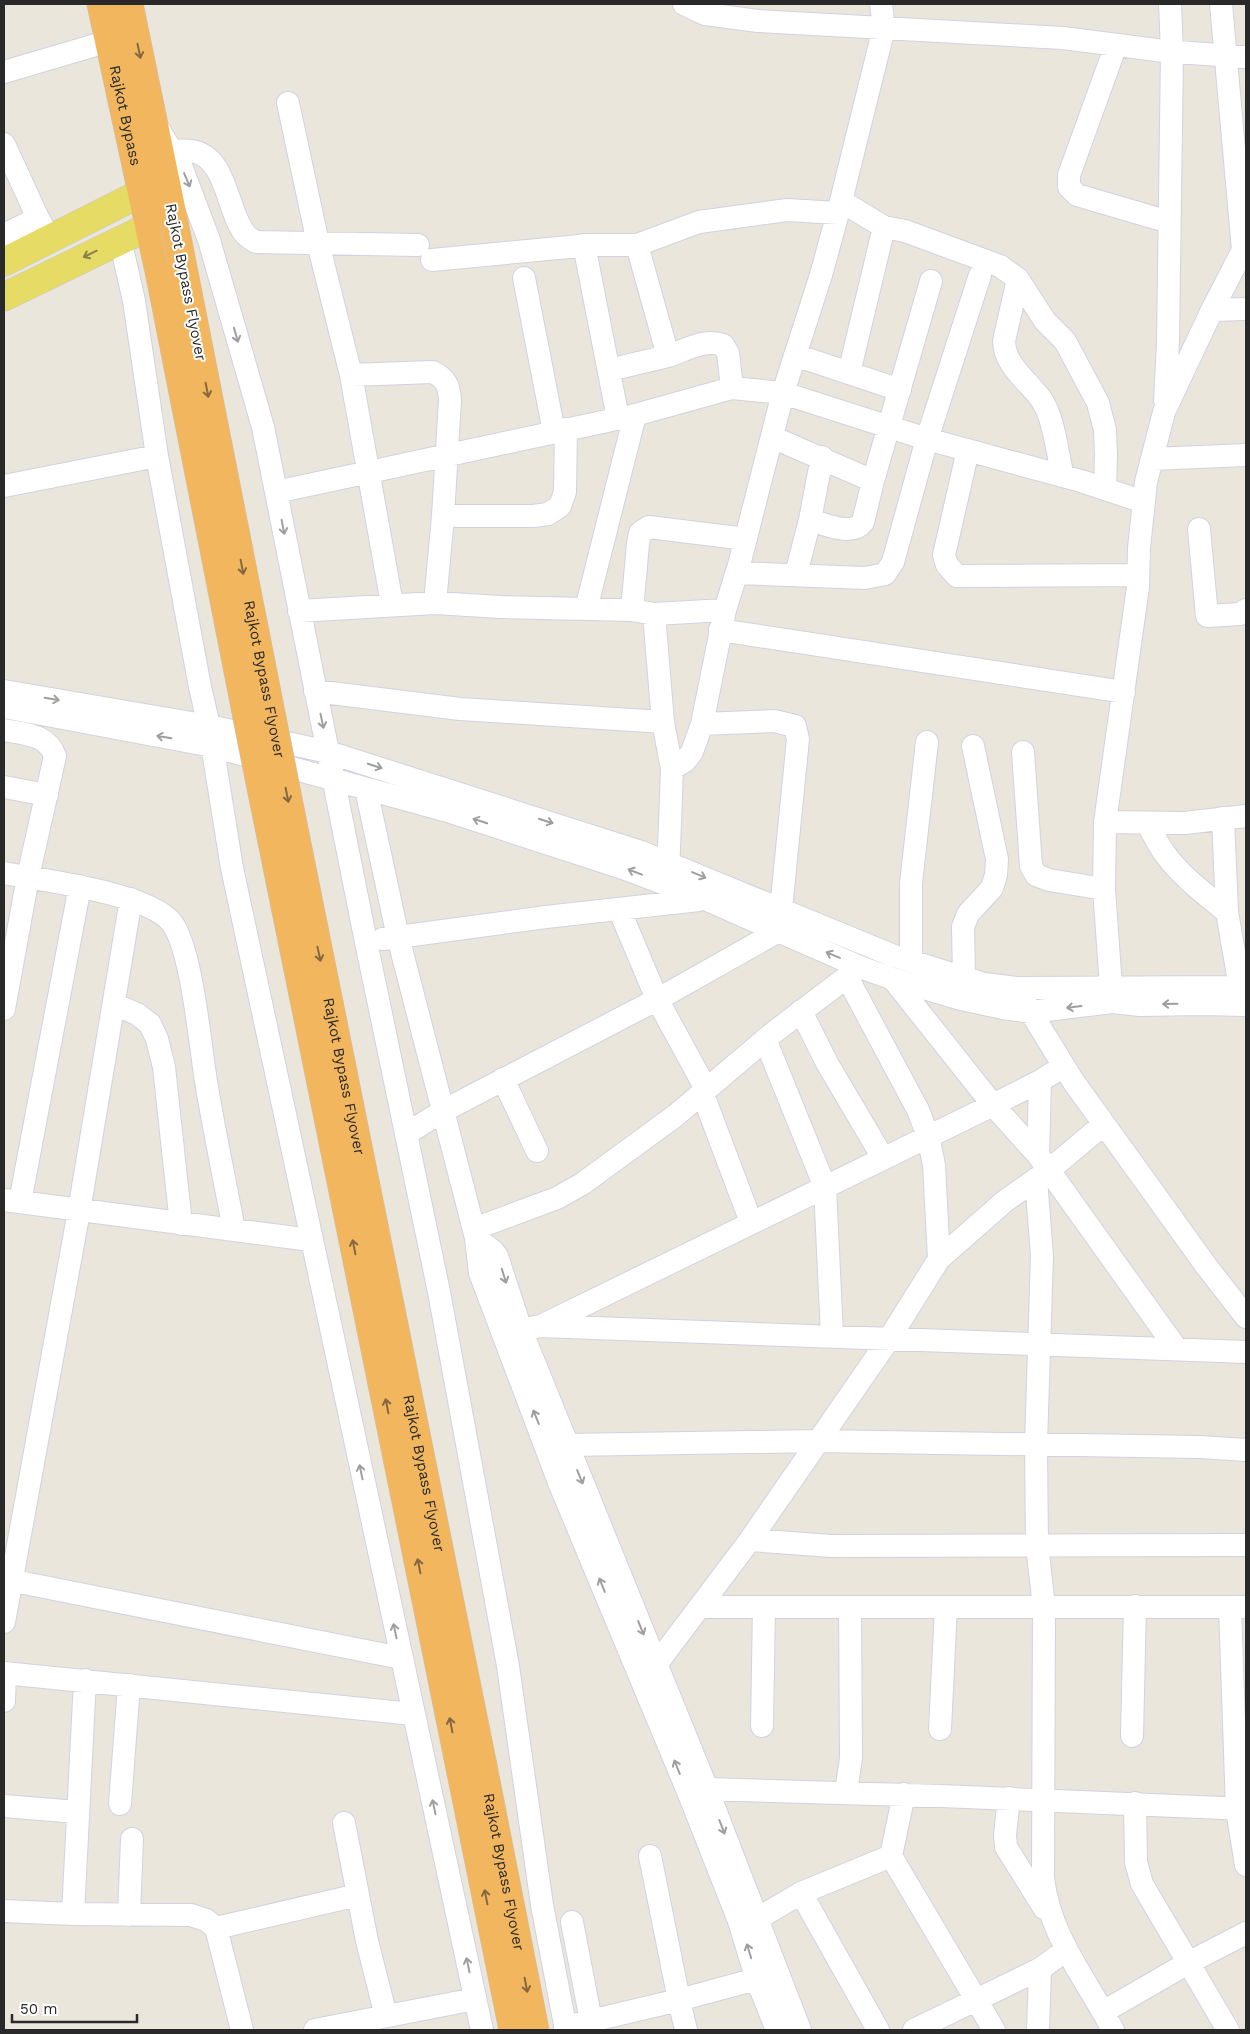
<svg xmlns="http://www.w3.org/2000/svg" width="1250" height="2034" font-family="'Work Sans',sans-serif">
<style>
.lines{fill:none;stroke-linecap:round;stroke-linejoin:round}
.minor-casing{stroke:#d1d2e1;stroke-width:24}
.major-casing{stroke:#c7c7c7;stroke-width:29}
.highway-casing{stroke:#c7c7c7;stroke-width:29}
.minor{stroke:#fff;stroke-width:22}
.major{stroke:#e6dc65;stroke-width:28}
.highway{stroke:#f2b65f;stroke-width:28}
.highway-bridge-casing{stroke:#c7c7c7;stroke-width:29;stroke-linecap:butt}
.highway-bridge{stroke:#f2b65f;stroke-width:28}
.oneway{stroke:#836841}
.oneway2{stroke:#9f9f9f}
.oneway3{stroke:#888247}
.labels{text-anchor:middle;stroke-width:4;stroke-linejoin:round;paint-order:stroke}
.street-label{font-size:15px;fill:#292929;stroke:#fff}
</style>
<rect width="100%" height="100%" fill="#eae6dc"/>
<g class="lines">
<defs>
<path id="minor" d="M684,4l21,10 53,7 305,17 101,13 82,6
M1221,4l22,246 3,-1
M1116,45l-47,130v12l8,8 92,27
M4,72l105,-31
M288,103l30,140 33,132 41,229
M159,130l22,36 28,74 54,187 103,515 73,350 69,374 34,239 24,125
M4,144l34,74 12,21
M172,151c6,0 13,-1 19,0 37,5 35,61 55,84 3,3 7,5 10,7l162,3
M841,201l43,26 21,4 95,35 18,13 27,42 20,20 33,62 7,27 1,25 -1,34
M4,235l34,-17
M120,239l14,62 23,155 43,231 9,39 23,142 250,1162
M584,245l34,173
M432,260l158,-15h47
M524,278l30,154
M1018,279l-14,62c0,24 24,40 37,58 13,18 16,54 22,77
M1212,310l34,-1
M795,355l105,35
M668,356c18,-6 37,-18 55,-11l5,8 4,35
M609,370l59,-14 -31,-111 62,-23 88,-12 51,3
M849,373l35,-146
M351,375l82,-3c13,7 16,13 17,28l-7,116 -8,87
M1165,401l3,-59 4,-290 -2,-48
M772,437l101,44
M968,450l-24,105 3,10 10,11 181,-1
M1152,459l94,-4
M4,486l153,-30
M276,492l359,-77
M443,516h90l15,-2 12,-8 5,-14 1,-63
M810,520c15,4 42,17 53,2l10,-41 58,-200
M1199,529l8,87 33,-2 6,-4
M737,573l128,5 20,-4 8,-12 34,-123 53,-164
M796,574l14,-54 12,-63
M586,609l49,-194 97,-27 51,5 144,46 154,42 63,21
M632,610l6,-66 2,-11 9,-6 97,12
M299,611l136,-8 65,4 132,3 22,4 71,-4
M654,614l9,108 9,47 -4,106
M720,630l404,62
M4,691l205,35 119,26 313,100 253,104 90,28 32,4 230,-1
M315,691l145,18 203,13
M4,707l208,39 239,66 172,56 82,31 155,68 33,12 68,20 42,9 28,4 81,-10 28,3 61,-1 45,1
M702,724l72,-3 21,5 3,13 -17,170
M4,730c21,4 43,4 51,26l-27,121 -24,132
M1023,752l8,114 5,9 13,5 55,9
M672,769l13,-8 7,-9 10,-28 23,-114 14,-45 44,-172 38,-118 17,-62 46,-185 -3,-24
M4,787l43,8
M366,789l32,148 78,301 4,35 80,212 129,309 50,127 18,59 20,50
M1223,818l4,94 13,75
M1105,822l79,1 62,-7
M1147,823c6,10 11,22 18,31 17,23 40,40 62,58
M4,873c37,7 146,20 168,50 20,27 28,122 34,158 8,50 19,100 28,149
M619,909l38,90 49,90
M383,939l163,-22 153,-17
M911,961v-78l16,-141
M847,977l71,133 10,26 6,29 5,94
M964,977l-1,-50 5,-13 24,-26 4,-13 1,-16 -24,-113
M893,979l100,126 45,50 138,193
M1024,1001l49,80 134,186 39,50
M1112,1001l-8,-112 1,-67 33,-235 1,-39 7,-66 18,-70 48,-102 31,-60 3,-12
M114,1004l23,10 13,10 7,15 7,28 17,157
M801,1011l26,52 56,95
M765,1039l60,148 7,149
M503,1079l34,72
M702,1092l49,130
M406,1134l37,-23 217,-113 117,-66
M1038,1155l2,-74
M1036,1179l6,77 -6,189 1,100 7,62 -1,270c5,51 35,92 60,135
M4,1200l307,40
M20,1202l60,-316
M474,1229l83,-31 25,-14 93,-68 98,-83 87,-66
M476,1238l17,13 4,5 24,74 186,459 93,241
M543,1325l450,-220 47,-24 24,-15
M506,1333l34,-7 706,26
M555,1448l12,-3 250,-4 383,6 46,3
M750,1540l139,-201 50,-80 66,-58 43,-30 56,-47
M4,1579l397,79
M701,1607h545
M1230,1607l7,203 9,55
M4,1622l75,-411 52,-312
M4,1673l409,41
M649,1674l101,-134 81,6 415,-1
M4,1701l1,-28
M762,1726l2,-119
M940,1729l6,-122
M1132,1736l3,-130
M695,1792l12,-3 235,7 304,13
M846,1792l5,-34 -1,-151
M1009,1798l-4,37 1,12 38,61
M1135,1803l1,59 6,22 86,146
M120,1804l9,-119
M4,1806l73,6
M344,1823l23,118 19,75
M891,1856l13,-62
M801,1893l77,137
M4,1911l69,3 118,1 15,5 10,8 26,102
M73,1914l12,-234
M129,1915l3,-76
M757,1919l44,-26 90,-37 103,174
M572,1922l19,99
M216,1928l142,-33
M565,2027l114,-27 -29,-144
M315,2030l160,-31
M686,2030l-7,-30 92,-25
M914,2030l126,-61 26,-19
M1038,2030l2,-61
M1113,2030l-10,-18 85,-49 58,-30"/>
<path id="major" d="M4,262l139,-70
M4,297l146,-71"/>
<g id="highway">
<path id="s1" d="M101,4l59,272"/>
<path d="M129,4l45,218"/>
<path id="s2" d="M483,1766l52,264"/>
<path d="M461,1773l52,257"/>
</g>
</defs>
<use href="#minor" class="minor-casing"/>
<use href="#major" class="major-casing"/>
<use href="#highway" class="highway-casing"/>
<use href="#minor" class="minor"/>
<use href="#major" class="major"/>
<use href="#highway" class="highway"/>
<defs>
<g id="highway-bridge">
<path id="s3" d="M174,222l117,592 192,952"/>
<path d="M160,276l99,502 202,995"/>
</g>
</defs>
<use href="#highway-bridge" class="highway-bridge-casing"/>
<use href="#highway-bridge" class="highway-bridge"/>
</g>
<defs><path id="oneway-shaft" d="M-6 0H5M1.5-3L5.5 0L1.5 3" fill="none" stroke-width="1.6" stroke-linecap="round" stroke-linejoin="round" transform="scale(1.25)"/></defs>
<g class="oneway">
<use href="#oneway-shaft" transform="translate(139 51) rotate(78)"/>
<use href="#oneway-shaft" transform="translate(207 390) rotate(79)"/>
<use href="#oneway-shaft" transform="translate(242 567) rotate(79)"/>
<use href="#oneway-shaft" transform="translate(287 795) rotate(79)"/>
<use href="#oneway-shaft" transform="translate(319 954) rotate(78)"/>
<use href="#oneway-shaft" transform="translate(354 1247) rotate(-101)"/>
<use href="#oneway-shaft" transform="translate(387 1406) rotate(-101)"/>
<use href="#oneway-shaft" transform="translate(419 1566) rotate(-101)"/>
<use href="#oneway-shaft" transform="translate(451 1725) rotate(-101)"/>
<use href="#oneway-shaft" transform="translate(486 1897) rotate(-101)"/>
<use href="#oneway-shaft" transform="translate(526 1985) rotate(79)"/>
</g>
<g class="oneway2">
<use href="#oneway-shaft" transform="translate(187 180) rotate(67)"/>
<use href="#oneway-shaft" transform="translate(236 335) rotate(74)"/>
<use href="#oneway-shaft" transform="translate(283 527) rotate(79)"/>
<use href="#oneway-shaft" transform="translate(52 699) rotate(10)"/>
<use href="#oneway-shaft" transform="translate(322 721) rotate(78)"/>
<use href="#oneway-shaft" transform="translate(164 737) rotate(-170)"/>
<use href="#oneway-shaft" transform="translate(375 766) rotate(18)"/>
<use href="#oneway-shaft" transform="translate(480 821) rotate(-162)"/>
<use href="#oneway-shaft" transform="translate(546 821) rotate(18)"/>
<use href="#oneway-shaft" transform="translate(635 872) rotate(-159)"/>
<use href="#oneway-shaft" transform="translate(699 875) rotate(23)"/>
<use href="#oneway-shaft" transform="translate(833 955) rotate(-157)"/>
<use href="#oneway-shaft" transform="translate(1170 1004) rotate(179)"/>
<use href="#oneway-shaft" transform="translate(1074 1007) rotate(173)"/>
<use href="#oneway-shaft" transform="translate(504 1276) rotate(73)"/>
<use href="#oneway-shaft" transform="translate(536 1417) rotate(-112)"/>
<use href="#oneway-shaft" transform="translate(361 1472) rotate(-102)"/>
<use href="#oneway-shaft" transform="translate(580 1477) rotate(68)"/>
<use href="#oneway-shaft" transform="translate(602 1585) rotate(-112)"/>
<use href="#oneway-shaft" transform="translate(641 1628) rotate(68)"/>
<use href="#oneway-shaft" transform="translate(395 1631) rotate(-102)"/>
<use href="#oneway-shaft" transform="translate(677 1767) rotate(-112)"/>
<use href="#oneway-shaft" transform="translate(434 1807) rotate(-102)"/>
<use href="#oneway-shaft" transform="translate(722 1827) rotate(69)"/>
<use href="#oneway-shaft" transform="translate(749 1951) rotate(-107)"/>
<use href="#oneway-shaft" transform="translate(468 1965) rotate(-102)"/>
</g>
<use class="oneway3" href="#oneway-shaft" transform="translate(90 254) rotate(154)"/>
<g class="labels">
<g class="street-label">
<text dy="5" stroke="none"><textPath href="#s1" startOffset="114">Rajkot Bypass</textPath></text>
<text transform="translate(186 282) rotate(79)" y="5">Rajkot Bypass Flyover</text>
<text dy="5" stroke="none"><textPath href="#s3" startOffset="466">Rajkot Bypass Flyover</textPath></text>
<text dy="5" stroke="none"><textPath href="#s3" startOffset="871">Rajkot Bypass Flyover</textPath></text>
<text dy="5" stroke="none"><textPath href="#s3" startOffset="1276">Rajkot Bypass Flyover</textPath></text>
<text dy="5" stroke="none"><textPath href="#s2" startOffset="108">Rajkot Bypass Flyover</textPath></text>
</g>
</g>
<rect width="1250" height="2034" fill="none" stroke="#292929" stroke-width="10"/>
<path d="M12 2014v8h125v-8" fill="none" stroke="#292929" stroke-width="2.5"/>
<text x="20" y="2014" font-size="15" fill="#292929" stroke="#ffffff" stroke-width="4" paint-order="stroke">50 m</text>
</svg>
